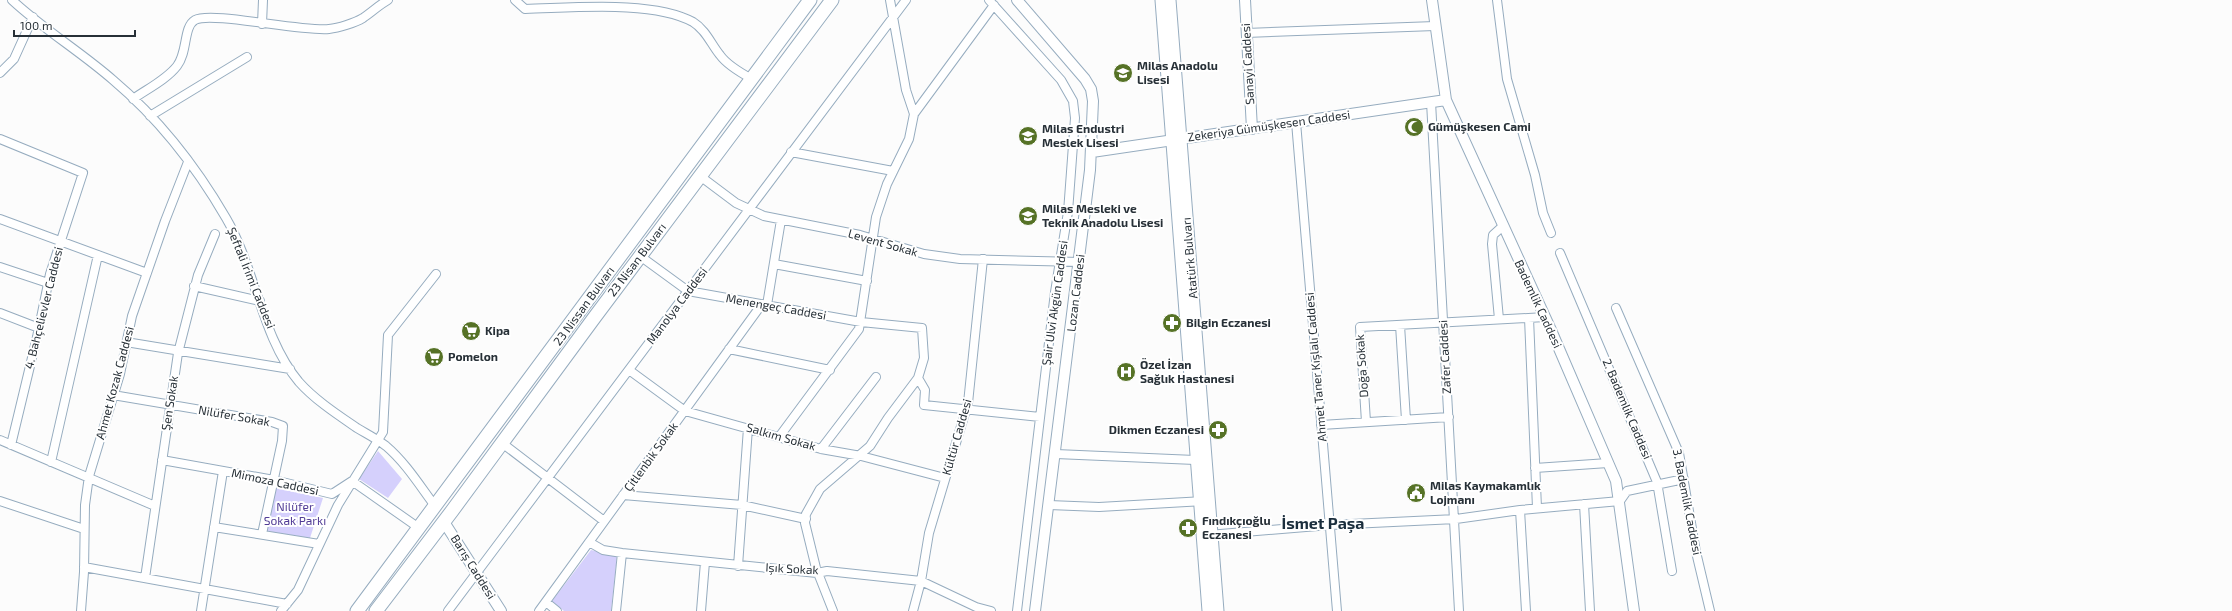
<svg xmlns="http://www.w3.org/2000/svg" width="2232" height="611" font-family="'Exo 2',sans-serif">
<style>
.green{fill:#d5d0fc}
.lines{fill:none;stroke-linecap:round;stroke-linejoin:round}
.minor-casing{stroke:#96acbf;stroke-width:10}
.tertiary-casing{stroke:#96acbf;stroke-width:12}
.secondary-casing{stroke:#96acbf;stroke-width:13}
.trunk-casing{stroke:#96acbf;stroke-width:15}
.minor{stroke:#fff;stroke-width:8}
.tertiary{stroke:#fff;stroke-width:10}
.secondary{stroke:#fff;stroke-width:11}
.trunk{stroke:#fff;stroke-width:13}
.labels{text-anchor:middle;stroke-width:4;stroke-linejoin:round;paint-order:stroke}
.street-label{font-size:12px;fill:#273037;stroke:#fff}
.poi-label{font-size:12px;font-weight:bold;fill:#273037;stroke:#fff;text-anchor:start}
.park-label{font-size:12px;fill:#513c95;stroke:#fff}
.district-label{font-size:16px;font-weight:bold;fill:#1b2e3d;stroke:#fff}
</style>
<rect width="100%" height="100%" fill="#fcfcfc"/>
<path class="green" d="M378,451l24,28 -14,19 -29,-19z
M276,488l47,10 -13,40 -43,-7z
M591,550l26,6 -6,55h-47l-12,-10z"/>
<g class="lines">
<defs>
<path id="minor" d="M12,0c31,29 69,52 101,80 45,38 84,88 113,138 30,51 35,119 73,164 16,18 39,33 58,46 10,6 20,11 29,18 20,17 34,40 49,60
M515,0l10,9c47,-1 128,-9 168,13 13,8 18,22 27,33 7,10 21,18 32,24
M890,0l16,90 8,24
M989,0l72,80 12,21 2,17 -7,94 -13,80 -38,319
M1497,0l10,79 28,96 8,38 8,20
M262,24l1,-24
M1246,33l189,-7
M0,73l14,-14 19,-42
M133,99c14,-10 33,-19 44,-33 11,-14 6,-39 18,-46 16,-9 106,12 134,9 9,-1 26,-6 34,-11 9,-6 16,-13 25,-18
M1431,102l28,509
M150,116l97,-59
M1296,122l41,489
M0,139l83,34 -33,101 -13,63 -26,108
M791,152l102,19
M700,176l36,27 28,13 96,19 64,19 36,5 120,3
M0,219l147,54
M1560,253l97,229 15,89
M640,256l48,35 173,31 61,6 2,30 -6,20 -30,40 -18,28 -50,43 -14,25 -1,9 11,45 17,43
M774,264l93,17
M0,267l48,16
M194,286l66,15
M767,305l14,-85
M1616,308l63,145 17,99 14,59
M0,313l39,15
M1529,318l8,190
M1499,319l-7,-75 1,-9 10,-9
M1400,325l6,95
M126,342l164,27
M729,349l101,21
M629,370l56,41 136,38 40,7 84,22
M918,378l7,12 -1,15 116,12
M113,395l159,27 11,4 -1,15 -20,93
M1366,422l-6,-95 185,-10
M1321,425l128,-8
M779,437l80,-108 17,-112 11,-33 22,-45 5,-25 80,-109
M0,440l155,66
M502,443l102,78
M821,449l55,-72
M1056,454l139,6
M162,460l112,20 58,14 20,-13 67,47
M51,462l47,-207
M1535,468l73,-5
M623,495l119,10 64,14
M0,501l84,28
M1584,504l6,107
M1049,505l50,2 105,-6
M1520,510l6,101
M214,527l105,17
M1208,535l122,-10 126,-6 64,-9 100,-9 7,-10 57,-12
M589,542l14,8 19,3 195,20 10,-2 94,10 55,26 15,4
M738,566l10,-138
M84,567l203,37
M145,578l33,-225 20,-78 17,-41
M546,602l11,9
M81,611l3,-39 1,-67 4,-29 31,-102 12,-58 33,-95 23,-59
M201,611l22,-140
M281,611l17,-21 40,-85 45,-73 5,-97 48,-61
M448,611l458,-611
M539,611l223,-307
M616,611l6,-58
M701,611l4,-49
M913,611l8,-30 8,-48 39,-130 15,-144"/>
<path id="tertiary" d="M1017,0l68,79 6,10 2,12 -3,69 -55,441
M1245,0l7,129
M1432,0l14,100 105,230 65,151 18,130
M1092,152l354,-52
M444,522l57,89"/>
<path id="secondary" d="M1161,0l47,611
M1170,0l48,611"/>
<path id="trunk" d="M357,611l453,-611
M376,611l76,-100 142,-193 238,-318"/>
</defs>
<use href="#minor" class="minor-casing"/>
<use href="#tertiary" class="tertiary-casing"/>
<use href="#secondary" class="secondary-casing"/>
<use href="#trunk" class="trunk-casing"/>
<use href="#minor" class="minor"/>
<use href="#tertiary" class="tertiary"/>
<use href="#secondary" class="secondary"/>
<use href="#trunk" class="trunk"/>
</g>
<defs>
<symbol id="school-disc" viewBox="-11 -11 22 22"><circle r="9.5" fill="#567226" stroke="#fff"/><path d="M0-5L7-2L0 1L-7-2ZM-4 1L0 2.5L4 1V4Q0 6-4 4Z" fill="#fff"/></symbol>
<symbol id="mosque-disc" viewBox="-11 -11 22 22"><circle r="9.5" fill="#567226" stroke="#fff"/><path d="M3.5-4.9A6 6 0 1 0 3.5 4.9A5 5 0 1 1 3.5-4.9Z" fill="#fff"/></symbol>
<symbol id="pharmacy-disc" viewBox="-11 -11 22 22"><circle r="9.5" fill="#567226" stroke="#fff"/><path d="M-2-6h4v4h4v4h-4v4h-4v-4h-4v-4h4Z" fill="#fff"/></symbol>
<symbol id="supermarket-disc" viewBox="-11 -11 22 22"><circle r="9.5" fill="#567226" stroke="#fff"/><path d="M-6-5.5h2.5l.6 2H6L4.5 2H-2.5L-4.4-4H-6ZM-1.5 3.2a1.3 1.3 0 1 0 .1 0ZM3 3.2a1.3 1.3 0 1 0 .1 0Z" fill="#fff"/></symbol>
<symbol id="hospital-disc" viewBox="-11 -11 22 22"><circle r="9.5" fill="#567226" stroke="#fff"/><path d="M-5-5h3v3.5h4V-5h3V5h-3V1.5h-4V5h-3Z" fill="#fff"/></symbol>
<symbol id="civic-disc" viewBox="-11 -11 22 22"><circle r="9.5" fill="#567226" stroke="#fff"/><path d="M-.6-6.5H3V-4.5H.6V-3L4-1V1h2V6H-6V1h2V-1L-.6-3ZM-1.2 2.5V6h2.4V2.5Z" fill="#fff"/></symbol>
</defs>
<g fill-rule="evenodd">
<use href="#school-disc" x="1112" y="62" width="22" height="22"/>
<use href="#mosque-disc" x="1403" y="116" width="22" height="22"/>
<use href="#school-disc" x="1017" y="125" width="22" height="22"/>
<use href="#school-disc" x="1017" y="205" width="22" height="22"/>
<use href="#pharmacy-disc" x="1161" y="312" width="22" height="22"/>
<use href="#supermarket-disc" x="460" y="320" width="22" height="22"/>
<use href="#supermarket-disc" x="423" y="346" width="22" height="22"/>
<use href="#hospital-disc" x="1115" y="361" width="22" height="22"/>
<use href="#pharmacy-disc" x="1207" y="419" width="22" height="22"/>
<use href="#civic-disc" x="1405" y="482" width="22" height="22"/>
<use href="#pharmacy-disc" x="1177" y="517" width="22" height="22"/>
</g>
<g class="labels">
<g class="street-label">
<text transform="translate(1248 64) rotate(-93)" y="4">Sanayi Caddesi</text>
<text transform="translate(1269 126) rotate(-8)" y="4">Zekeriya Gümüşkesen Caddesi</text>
<text transform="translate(883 243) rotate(16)" y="4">Levent Sokak</text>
<text transform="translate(1190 258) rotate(-95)" y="4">Atatürk Bulvarı</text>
<text transform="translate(637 260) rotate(-53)" y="4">23 Nisan Bulvarı</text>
<text transform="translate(251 278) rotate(68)" y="4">Şeftali İrimi Caddesi</text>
<text transform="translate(1076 293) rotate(-83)" y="4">Lozan Caddesi</text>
<text transform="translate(1055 303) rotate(-82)" y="4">Şair Ulvi Akgün Caddesi</text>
<text transform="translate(1538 304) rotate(65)" y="4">Bademlik Caddesi</text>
<text transform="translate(584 306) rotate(-54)" y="4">23 Nissan Bulvarı</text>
<text transform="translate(677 306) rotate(-53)" y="4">Manolya Caddesi</text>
<text transform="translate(776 307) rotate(10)" y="4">Menengeç Caddesi</text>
<text transform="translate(44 308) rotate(-76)" y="4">4. Bahçelievler Caddesi</text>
<text transform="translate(1445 357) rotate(-93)" y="4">Zafer Caddesi</text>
<text transform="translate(1362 366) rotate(-94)" y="4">Doğa Sokak</text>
<text transform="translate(1316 367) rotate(-95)" y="4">Ahmet Taner Kışlalı Caddesi</text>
<text transform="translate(115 383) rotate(-75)" y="4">Ahmet Kozak Caddesi</text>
<text transform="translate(170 403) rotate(-81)" y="4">Şen Sokak</text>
<text transform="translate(1627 409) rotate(67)" y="4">2. Bademlik Caddesi</text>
<text transform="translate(234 416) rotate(10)" y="4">Nilüfer Sokak</text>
<text transform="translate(781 437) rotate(16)" y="4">Salkım Sokak</text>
<text transform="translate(957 437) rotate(-74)" y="4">Kültür Caddesi</text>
<text transform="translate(651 457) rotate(-54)" y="4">Çitlenbik Sokak</text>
<text transform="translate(275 482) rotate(12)" y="4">Mimoza Caddesi</text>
<text transform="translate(1687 502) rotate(79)" y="4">3. Bademlik Caddesi</text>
<text transform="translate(473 567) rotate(58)" y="4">Barış Caddesi</text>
<text transform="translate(792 569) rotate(3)" y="4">Işık Sokak</text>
</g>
<g class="poi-label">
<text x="1137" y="70">Milas Anadolu<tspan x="1137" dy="14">Lisesi</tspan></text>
<text x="1428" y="131">Gümüşkesen Cami</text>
<text x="1042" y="133">Milas Endustri<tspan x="1042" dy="14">Meslek Lisesi</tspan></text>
<text x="1042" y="213">Milas Mesleki ve<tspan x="1042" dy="14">Teknik Anadolu Lisesi</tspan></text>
<text x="1186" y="327">Bilgin Eczanesi</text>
<text x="485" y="335">Kipa</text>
<text x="448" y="361">Pomelon</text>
<text x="1140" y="369">Özel İzan<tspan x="1140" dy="14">Sağlık Hastanesi</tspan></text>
<text x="1204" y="434" text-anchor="end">Dikmen Eczanesi</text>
<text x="1430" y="490">Milas Kaymakamlık<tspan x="1430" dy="14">Lojmanı</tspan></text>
<text x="1202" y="525">Fındıkçıoğlu<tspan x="1202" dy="14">Eczanesi</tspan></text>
</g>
<g class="park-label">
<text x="295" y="511">Nilüfer<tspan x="295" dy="14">Sokak Parkı</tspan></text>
</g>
<g class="district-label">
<text x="1323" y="529">İsmet Paşa</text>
</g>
</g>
<path d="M14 30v6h121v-6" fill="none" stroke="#273037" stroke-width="2"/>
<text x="20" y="30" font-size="12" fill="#273037" stroke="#ffffff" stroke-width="3" paint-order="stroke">100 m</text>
</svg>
